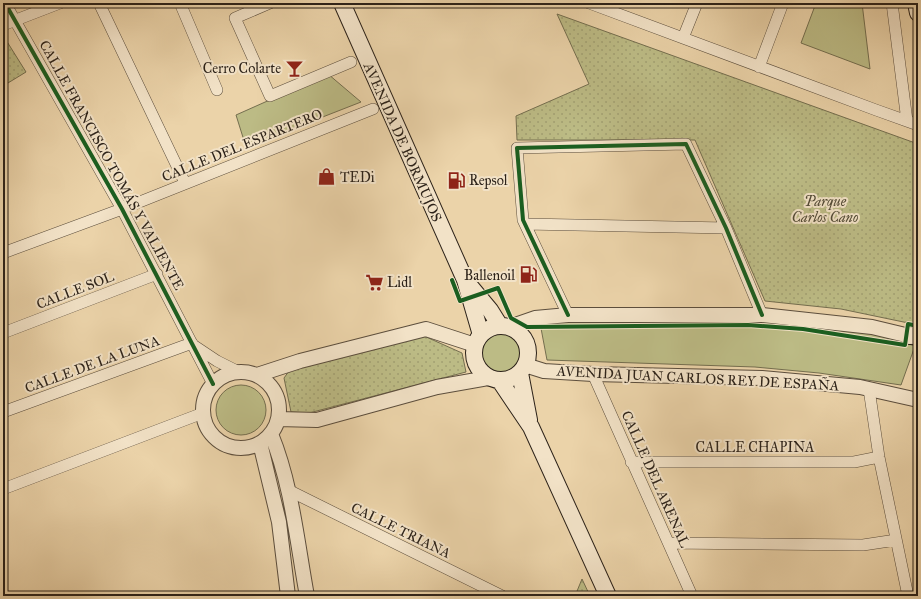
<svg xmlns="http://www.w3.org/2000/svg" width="921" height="599" font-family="'IM FELL Great Primer',serif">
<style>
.green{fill:#bcbb85;stroke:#746e4f}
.park{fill:url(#park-dots);stroke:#746e4f}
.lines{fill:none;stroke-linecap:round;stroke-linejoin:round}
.minor-casing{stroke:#5c4e3d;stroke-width:12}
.tertiary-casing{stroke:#5c4e3d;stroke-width:16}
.secondary-casing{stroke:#2c2219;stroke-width:18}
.minor{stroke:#f2e2c7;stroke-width:11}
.tertiary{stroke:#f2e2c7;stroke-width:14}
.secondary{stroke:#f2e2c7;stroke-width:16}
.cycleway-casing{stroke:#f2e2c7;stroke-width:6}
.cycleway{stroke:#1b5e20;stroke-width:4}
.labels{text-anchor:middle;stroke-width:4;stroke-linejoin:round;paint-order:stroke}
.poi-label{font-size:14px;fill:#2c2219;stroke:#f2e2c7;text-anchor:start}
.street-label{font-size:14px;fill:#2c2219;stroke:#f2e2c7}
.park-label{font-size:14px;font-style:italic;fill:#504834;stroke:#f2e2c7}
</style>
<defs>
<pattern id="park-dots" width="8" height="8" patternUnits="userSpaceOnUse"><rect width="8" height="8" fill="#bcbb85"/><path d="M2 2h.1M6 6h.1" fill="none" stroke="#a2a072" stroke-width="1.8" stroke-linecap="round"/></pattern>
</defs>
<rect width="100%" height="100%" fill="#ebd3a9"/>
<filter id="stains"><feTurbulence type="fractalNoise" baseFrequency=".005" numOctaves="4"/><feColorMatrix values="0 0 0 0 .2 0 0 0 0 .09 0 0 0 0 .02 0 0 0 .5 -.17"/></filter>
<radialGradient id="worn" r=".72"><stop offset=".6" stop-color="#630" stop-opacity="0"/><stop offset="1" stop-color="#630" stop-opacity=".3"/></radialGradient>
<path class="green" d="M816,3h46l8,66 -69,-26z
M328,74l33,28 -115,45 -10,-32z
M597,321l164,1 111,11 43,13 -14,39 -82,-12 -64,-6 -208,-7 -7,-37z
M480 353a21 21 0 1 1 42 0a21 21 0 1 1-42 0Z
M216 410a25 25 0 1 1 50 0a25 25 0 1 1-50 0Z"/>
<path class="park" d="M557,14l361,130v181l-77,-16 -76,-8 -70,-161h-178l-1,-24 73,-32z
M6,40l20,32 -23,14v-44z
M424,336l38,17 4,19 -157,41 -18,-1 -7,-34 5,-7z
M582,579l8,17h-15z"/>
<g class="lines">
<defs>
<path id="minor" d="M5,3l117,206 91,175
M99,3l86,180
M180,3l37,87
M270,3l-35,15 35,78 81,-34
M589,3l287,107 42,15
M892,3l15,118
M3,25l57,-22
M683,38l14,-35
M759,67l24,-64
M525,224l201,4
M3,253l119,-44 251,-100
M568,315l-45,-95 -6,-72 169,-4 40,84 36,87
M3,333l154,-59
M193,345l24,16 20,10
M593,374l99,222
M869,389l10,68 29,139
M3,412l189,-69
M631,462h223l25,-5
M3,489l200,-76
M288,490l214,106
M669,543l194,2 33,-5"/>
<path id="tertiary" d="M509,327l26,-9 33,-3h194l110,12 46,11
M525,365l19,6 49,3 169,4 98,9 58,13
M203 410a38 38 0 1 1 76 0a38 38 0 1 1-76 0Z
M257,375l43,-14 126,-32 49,16
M278,419l39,1 120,-33 51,-9
M271,434c21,51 26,108 36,162
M260,443l19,79 9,74"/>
<path id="secondary" d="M342,3l123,277 16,55
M916,3l2,10
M470,286l20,24 10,16
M474 353a27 27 0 1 1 54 0a27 27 0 1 1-54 0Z
M909,336l9,-1
M520,373l9,47
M500,381l31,46 77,169"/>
</defs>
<use href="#minor" class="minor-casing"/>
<use href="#tertiary" class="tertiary-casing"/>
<use href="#secondary" class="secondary-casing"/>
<use href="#minor" class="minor"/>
<use href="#tertiary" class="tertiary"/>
<use href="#secondary" class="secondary"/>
<defs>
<path id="cycleway" d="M5,3l117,206 91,175
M452,280l8,21 38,-13 13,30 16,9 221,-2 55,4 102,16 3,-21 10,2
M568,315l-45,-95 -6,-72 169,-4 40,84 36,87"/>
</defs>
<use href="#cycleway" class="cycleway-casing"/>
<use href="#cycleway" class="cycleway"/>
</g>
<defs>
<symbol id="bar-bare" viewBox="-9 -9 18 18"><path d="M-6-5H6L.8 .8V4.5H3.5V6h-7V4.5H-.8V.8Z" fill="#8f2418" stroke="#f2e2c7" stroke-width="2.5" paint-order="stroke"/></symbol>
<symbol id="shop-bare" viewBox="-9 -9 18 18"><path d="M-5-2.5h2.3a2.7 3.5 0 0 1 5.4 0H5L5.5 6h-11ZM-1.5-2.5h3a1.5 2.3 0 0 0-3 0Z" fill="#8f2418" stroke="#f2e2c7" stroke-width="2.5" paint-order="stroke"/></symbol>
<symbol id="fuel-bare" viewBox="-9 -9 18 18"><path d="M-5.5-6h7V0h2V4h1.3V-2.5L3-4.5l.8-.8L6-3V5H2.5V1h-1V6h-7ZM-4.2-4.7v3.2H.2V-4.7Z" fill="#8f2418" stroke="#f2e2c7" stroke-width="2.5" paint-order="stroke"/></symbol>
<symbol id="supermarket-bare" viewBox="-9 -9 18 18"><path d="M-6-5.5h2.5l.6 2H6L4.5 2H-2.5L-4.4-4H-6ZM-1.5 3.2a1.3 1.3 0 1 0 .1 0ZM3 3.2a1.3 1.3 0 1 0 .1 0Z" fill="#8f2418" stroke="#f2e2c7" stroke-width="2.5" paint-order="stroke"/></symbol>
</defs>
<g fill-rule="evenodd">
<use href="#bar-bare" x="282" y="56" width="25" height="25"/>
<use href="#shop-bare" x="314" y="164" width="25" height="25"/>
<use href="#fuel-bare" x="444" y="168" width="25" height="25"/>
<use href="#fuel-bare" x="516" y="262" width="25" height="25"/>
<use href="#supermarket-bare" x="362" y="270" width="25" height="25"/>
</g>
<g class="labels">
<g class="poi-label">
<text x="281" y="73" text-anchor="end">Cerro Colarte</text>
<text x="340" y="182">TEDi</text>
<text x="469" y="185">Repsol</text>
<text x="515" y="280" text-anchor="end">Ballenoil</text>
<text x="387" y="287">Lidl</text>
</g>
<g class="street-label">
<text transform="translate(403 142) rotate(66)" y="5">AVENIDA DE BORMUJOS</text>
<text transform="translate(242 145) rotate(-22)" y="5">CALLE DEL ESPARTERO</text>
<text transform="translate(112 165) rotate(61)" y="5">CALLE FRANCISCO TOMÁS Y VALIENTE</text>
<text transform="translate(75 290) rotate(-21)" y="5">CALLE SOL</text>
<text transform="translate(92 364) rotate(-20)" y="5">CALLE DE LA LUNA</text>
<text transform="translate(698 378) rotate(3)" y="5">AVENIDA JUAN CARLOS REY DE ESPAÑA</text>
<text x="755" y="452">CALLE CHAPINA</text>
<text transform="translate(656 479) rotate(66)" y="5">CALLE DEL ARENAL</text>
<text transform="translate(401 530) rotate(26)" y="5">CALLE TRIANA</text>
</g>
<g class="park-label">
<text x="825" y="206">Parque<tspan x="825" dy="16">Carlos Cano</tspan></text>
</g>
</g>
<rect width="921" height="599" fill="none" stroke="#ebd3a9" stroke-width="16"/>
<rect x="4" y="4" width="913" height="591" fill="none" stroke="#2c2219" stroke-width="2"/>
<rect x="8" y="8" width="905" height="583" fill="none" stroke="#2c2219"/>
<rect width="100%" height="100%" filter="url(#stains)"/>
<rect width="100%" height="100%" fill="url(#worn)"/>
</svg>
